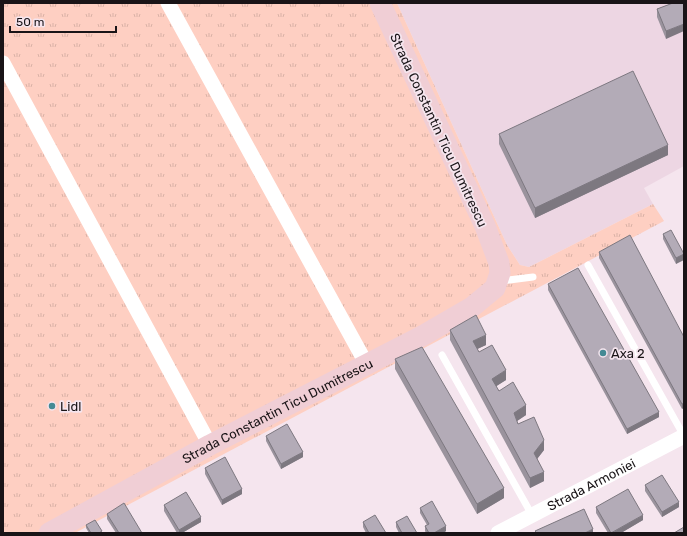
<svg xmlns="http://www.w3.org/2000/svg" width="687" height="536" font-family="Rubik,sans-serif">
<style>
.built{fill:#edd6e3}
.grass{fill:url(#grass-tufts)}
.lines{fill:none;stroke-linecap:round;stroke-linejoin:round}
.lane{stroke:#fff;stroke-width:7}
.street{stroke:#fff;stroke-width:15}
.secondary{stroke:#f0ced5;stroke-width:21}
.wall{fill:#9a939d}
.shaded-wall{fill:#7d7880}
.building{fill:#b3abb7;stroke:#7d7880}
.poi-dot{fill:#448a94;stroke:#f5e5ee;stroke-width:1.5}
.labels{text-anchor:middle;stroke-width:3.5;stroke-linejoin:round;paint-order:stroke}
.street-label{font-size:13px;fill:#191417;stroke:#f5e5ee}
.poi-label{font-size:13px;fill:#191417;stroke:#f5e5ee;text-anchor:start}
</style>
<defs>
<pattern id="grass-tufts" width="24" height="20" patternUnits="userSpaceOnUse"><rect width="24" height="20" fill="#fecfc2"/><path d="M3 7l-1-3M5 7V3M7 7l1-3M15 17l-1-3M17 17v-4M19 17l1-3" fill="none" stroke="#d9b1a6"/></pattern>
</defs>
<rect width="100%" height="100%" fill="#f5e5ee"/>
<path class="built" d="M397,3h287v163l-40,22 9,16 -124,63 -9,-2 -13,-20z"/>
<path class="grass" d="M3,3h394l110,242 13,20 9,2 124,-63 11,17 -589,312h-72z"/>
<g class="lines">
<path class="lane" d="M588,265l96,171
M501,281l32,-4
M442,355l90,160"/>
<g class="street">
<path d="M168,3l199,362"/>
<path d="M3,63l207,382"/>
<path id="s1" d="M498,533l186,-97"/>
</g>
<path class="secondary" id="s2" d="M49,533l161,-88 212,-109 50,-29 23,-19 5,-15 -1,-10 -14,-37 -105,-223"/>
</g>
<path class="wall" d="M673,3l-7,36 -9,-22v-8z
M499,134l169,21 -133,63 -36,-74z
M663,234l21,20 -8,10 -13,-25z
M599,252l85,85 -2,72 -83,-151z
M548,284l111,133 -32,17 -79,-144z
M450,330l36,15 -9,4 2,3 27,28 -10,6 3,5 27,24 -9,6 1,3 26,26 -7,9 7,22 -14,7 -80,-148z
M395,359l109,139 -27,16 -82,-145z
M266,436l37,21 -22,12 -15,-28z
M205,468l37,26 -20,11 -17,-31z
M645,485l34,22 -17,10 -17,-26z
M164,505l37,17 -19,11h-5l-13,-22z
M596,507l47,13 -22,13h-13l-12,-20z
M420,508l26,23 -3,2h-17l-1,-2v-5l2,-1 -7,-12z
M107,514l35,19h-26l-9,-14z
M363,522l23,11h-20l-3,-6z
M396,522l21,11h-18l-3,-6z
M86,525l16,8h-13l-3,-5z"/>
<path class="shaded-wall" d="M684,24v7l-18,8v-8z
M668,145v10l-133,63v-10z
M684,254v6l-8,4v-6z
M486,335v10l-13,6v-10z
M506,370v10l-14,9v-10z
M684,403v5l-2,1v-5z
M526,405v10l-12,8v-10z
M659,412v5l-32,17v-5z
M544,440v10l-10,13v-10z
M303,452v5l-22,12v-5z
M544,472v9l-14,7v-10z
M504,488v10l-27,16v-10z
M242,489v5l-20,11v-5z
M679,502v5l-17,10v-5z
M643,515v5l-22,13h-9z
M201,517v5l-19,11h-3v-3z
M446,526v5l-3,2h-9z
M593,529v4h-8z"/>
<path class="building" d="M673,3h11v21l-18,7 -9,-22z
M633,71l35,74 -133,63 -36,-74z
M671,230l13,24 -8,4 -13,-24z
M630,235l54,102v66l-2,1 -83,-152z
M578,268l81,144 -32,17 -79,-145z
M476,315l10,20 -13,6 6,11 13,-7 14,25 -14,9 7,12 14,-9 13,23 -12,8 4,11 16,-7 10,23 -10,13 10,19 -14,6 -80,-148z
M422,347l82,141 -27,16 -82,-145z
M287,424l16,28 -22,12 -15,-28z
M225,457l17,32 -20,11 -17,-32z
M662,475l17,27 -17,10 -17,-27z
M628,489l15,26 -32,18 -15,-26z
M186,492l15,25 -22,13 -15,-25z
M432,501l14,25 -12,7h-5l-4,-7 4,-2 -9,-16z
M124,503l18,30h-23l-12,-19z
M584,509l9,20 -8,4h-48l-2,-2z
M375,515l11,18h-17l-6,-11z
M407,516l10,17h-15l-6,-11z
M95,520l7,11 -3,2h-8l-5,-8z
M684,527v6h-10z"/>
<g class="poi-dot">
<circle cx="603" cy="353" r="4"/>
<circle cx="52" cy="406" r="4"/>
</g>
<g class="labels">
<g class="street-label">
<text transform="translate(439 130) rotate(65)" y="5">Strada Constantin Ticu Dumitrescu</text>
<text dy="5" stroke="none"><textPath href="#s2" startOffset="259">Strada Constantin Ticu Dumitrescu</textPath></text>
<text dy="5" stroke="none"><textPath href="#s1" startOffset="105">Strada Armoniei</textPath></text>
</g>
<g class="poi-label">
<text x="611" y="358">Axa 2</text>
<text x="60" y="411">Lidl</text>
</g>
</g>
<rect width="687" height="536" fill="none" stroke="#191417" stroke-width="8"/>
<path d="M10 26v6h106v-6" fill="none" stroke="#191417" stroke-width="2"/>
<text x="16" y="26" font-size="12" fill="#191417" stroke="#f5e5ee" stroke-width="3" paint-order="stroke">50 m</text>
</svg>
